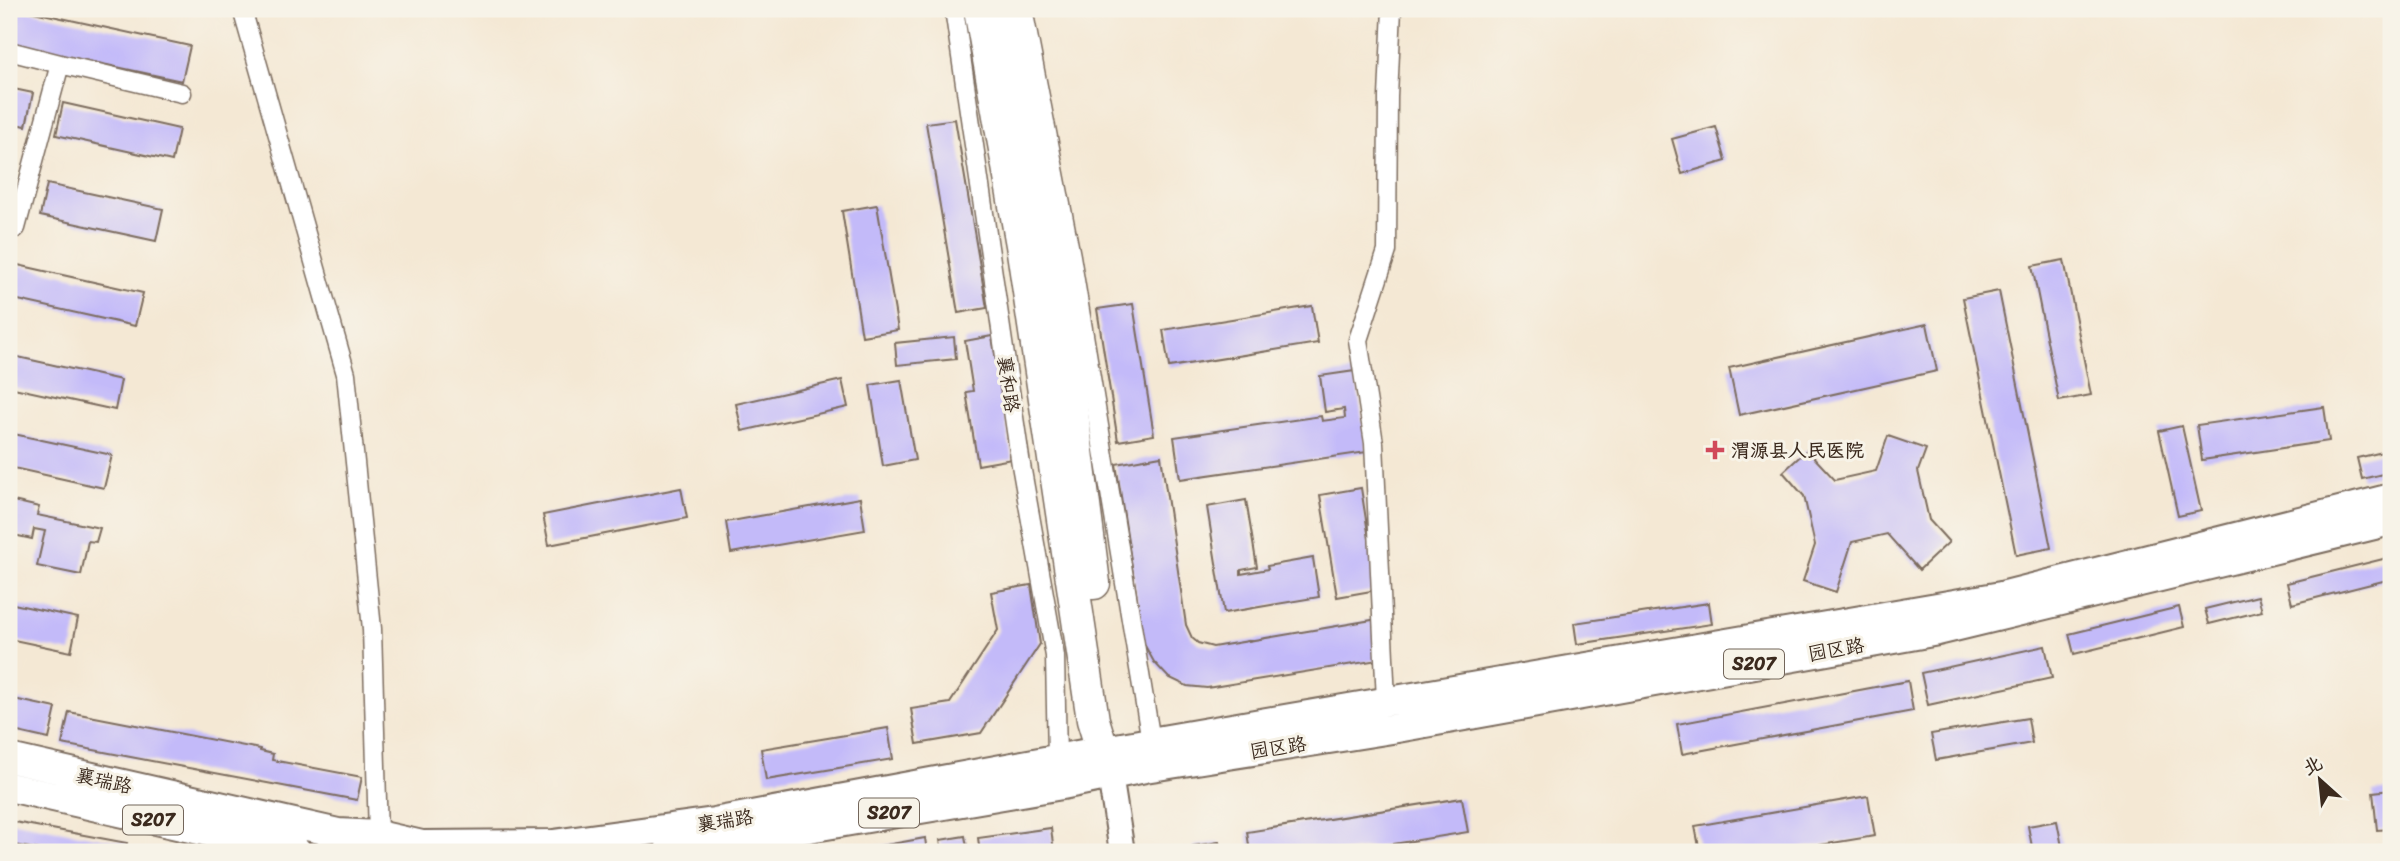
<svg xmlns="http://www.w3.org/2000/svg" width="2400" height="861" font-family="Sriracha,'LXGW WenKai TC',sans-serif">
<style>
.building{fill:#c3baf9}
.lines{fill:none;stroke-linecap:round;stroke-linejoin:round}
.street-casing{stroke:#7c6c5e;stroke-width:21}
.secondary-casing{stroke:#7c6c5e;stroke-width:28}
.primary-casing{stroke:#7c6c5e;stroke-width:32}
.highway-casing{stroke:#7c6c5e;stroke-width:35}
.street{stroke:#fff;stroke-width:18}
.secondary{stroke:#fff;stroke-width:24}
.primary{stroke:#fff;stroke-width:28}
.highway{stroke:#fff;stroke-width:32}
.poi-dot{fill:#d1495b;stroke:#f7f3e8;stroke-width:2.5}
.labels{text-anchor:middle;stroke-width:6;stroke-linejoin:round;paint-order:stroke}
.shield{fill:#f7f3e8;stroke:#73665b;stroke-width:2}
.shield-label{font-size:18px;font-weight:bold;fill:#3b2a1e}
.street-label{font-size:19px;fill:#3b2a1e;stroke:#f7f3e8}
.poi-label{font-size:19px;font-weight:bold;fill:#3b2a1e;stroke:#f7f3e8;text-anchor:start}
</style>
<rect width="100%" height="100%" fill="#f7f3e8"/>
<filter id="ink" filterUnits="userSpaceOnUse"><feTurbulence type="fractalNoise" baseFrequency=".0143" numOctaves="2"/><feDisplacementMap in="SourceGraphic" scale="14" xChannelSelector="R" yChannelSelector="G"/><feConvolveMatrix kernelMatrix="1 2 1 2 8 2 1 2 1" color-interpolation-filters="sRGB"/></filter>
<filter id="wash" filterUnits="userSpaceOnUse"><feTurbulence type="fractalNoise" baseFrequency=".00686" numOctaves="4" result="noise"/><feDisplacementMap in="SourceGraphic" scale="28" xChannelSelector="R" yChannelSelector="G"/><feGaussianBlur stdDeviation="1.57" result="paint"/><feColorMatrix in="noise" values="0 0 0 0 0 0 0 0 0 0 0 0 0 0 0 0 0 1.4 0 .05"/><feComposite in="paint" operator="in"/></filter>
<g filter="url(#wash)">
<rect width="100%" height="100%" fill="#f4e8d4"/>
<g id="blocks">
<path class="building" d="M9,9h11l170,37 -8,35 -173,-37z
M9,88l24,5 -7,33 -17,-3z
M63,103l116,26 -7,32 -116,-26z
M955,119l32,189 -29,5 -32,-190z
M1716,127l10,34 -44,13 -10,-35z
M47,184l116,25 -7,32 -116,-25z
M877,205l21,125 -36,6 -20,-125z
M2064,260l27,135 -32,6 -27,-135z
M9,263l134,30 -8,33 -126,-28z
M1999,291l52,257 -35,7 -53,-257z
M1133,304l21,131 -36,6 -21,-132z
M1312,306l6,37 -149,24 -6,-37z
M1927,324l10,47 -198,44 -10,-47z
M992,336l20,123 -34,6 -12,-73 7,-1 -8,-50z
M954,337l2,22 -59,6 -2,-22z
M9,355l112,25 -6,30 -106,-23z
M1355,371l12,81 -187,27 -6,-42 147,-21 1,5 23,-3 -1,-9 -19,3 -5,-36z
M842,380l6,27 -106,24 -6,-27z
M901,380l14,80 -32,6 -13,-81z
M2324,407l5,34 -127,19 -5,-35z
M2182,426l19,85 -23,5 -19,-85z
M9,433l103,22 -8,33 -95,-21z
M1888,436l38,13 -8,22 11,49 20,22 -30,28 -32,-36 -35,8 -16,50 -33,-11 12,-36 -11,-49 -21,-24 24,-22 28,30 41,-9z
M2391,450v22l-29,7 -5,-21z
M1161,456l25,169 6,13 6,5 15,4 165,-28 6,40 -177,29 -20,-2 -19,-9 -14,-15 -10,-18 -28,-180z
M681,488l6,30 -138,27 -6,-30z
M1361,488l16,102 -40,7 -17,-102z
M860,498l5,32 -134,23 -5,-31z
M9,500l30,7 -2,8 63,13 -4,14 -8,-1 -7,34 -44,-9 8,-35 -11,-2 -2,10 -23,-5z
M1246,500l11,67 -16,3v4l27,-5 -1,-3 46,-8 6,39 -95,16 -17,-106z
M2391,557v22l-99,25 -5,-21z
M1031,585l9,59 -59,89 -64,11 -6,-35 39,-6 48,-73 -7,-38z
M2258,596l4,15 -53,13 -4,-15z
M9,603l69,15 -7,34 -62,-13z
M1709,603l3,21 -135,20 -3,-21z
M2179,607l5,20 -110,27 -5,-20z
M2045,646l7,32 -124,27 -7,-32z
M1908,681l5,30 -231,43 -5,-30z
M9,698l47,10 -7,31 -40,-9z
M69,712l191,37v2l13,3 -1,6 90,17 -5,23 -295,-56z
M2028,718l4,25 -96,17 -5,-26z
M888,728l5,31 -127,21 -5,-31z
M2391,790v39l-14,1 -4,-38z
M1868,796l7,40 -97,16h-78l-5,-26z
M1462,798l6,34 -124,20h-94l-3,-20z
M9,821l118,22 -2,9h-74l-42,-8z
M2057,821l6,31h-30l-5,-26z
M1051,828l3,24h-74l-2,-14z
M965,836l3,16h-26l-2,-12z
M925,838l2,14h-73l-1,-1z
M1219,842l2,10h-27l-1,-6z"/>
</g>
</g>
<g filter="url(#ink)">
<use href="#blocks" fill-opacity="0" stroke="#7c6c5e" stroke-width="2"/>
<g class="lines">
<defs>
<path id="street" d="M242,9l104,365 26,255 6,206 -3,17
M954,9l67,456 34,191 2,103
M1023,9l48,247 80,485
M9,51l51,13 -44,164 -7,-1
M60,64l122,29
M1386,701l-12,-258 -16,-103 29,-89 1,-154 4,-88"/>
<path id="secondary" d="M1110,775l12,77"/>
<path id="primary" d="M9,758l329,75 40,2 44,10 131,-1 161,-22 396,-73 891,-153 390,-98
M9,787l288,65
M668,852l394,-67 83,-17 247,-39 546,-98 453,-110"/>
<path id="highway" d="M980,9l42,236 71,475 17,55
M1007,9l42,226 45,348"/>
</defs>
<use href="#street" class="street-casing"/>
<use href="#secondary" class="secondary-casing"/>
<use href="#primary" class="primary-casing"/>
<use href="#highway" class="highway-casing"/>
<use href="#street" class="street"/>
<use href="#secondary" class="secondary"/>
<use href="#primary" class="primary"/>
<use href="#highway" class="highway"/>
</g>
</g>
<path class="poi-dot" d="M1711.5 439.5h7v7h7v7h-7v7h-7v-7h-7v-7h7z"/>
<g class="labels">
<g class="shield">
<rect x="1724" y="649.5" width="60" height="29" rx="5"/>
<rect x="859" y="798.5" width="60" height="29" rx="5"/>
<rect x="123" y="805.5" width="60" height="29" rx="5"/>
</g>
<g class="shield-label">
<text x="1754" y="670">S207</text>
<text x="889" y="819">S207</text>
<text x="153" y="826">S207</text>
</g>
<g class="street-label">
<text transform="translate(1009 384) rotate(82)" y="7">襄和路</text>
<text transform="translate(1836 649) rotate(-10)" y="7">园区路</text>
<text transform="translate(1278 747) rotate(-9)" y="7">园区路</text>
<text transform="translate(104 780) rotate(13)" y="7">襄瑞路</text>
<text transform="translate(725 820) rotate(-9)" y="7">襄瑞路</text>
</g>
<g class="poi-label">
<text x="1731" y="457">渭源县人民医院</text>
</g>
</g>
<rect width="2400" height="861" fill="none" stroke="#f7f3e8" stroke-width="35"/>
<g transform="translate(2320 780) rotate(333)" stroke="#f7f3e8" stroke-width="5" paint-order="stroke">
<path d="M0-5L12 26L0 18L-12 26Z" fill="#3b2a1e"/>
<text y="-10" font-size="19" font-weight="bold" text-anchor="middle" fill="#3b2a1e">北</text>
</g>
</svg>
